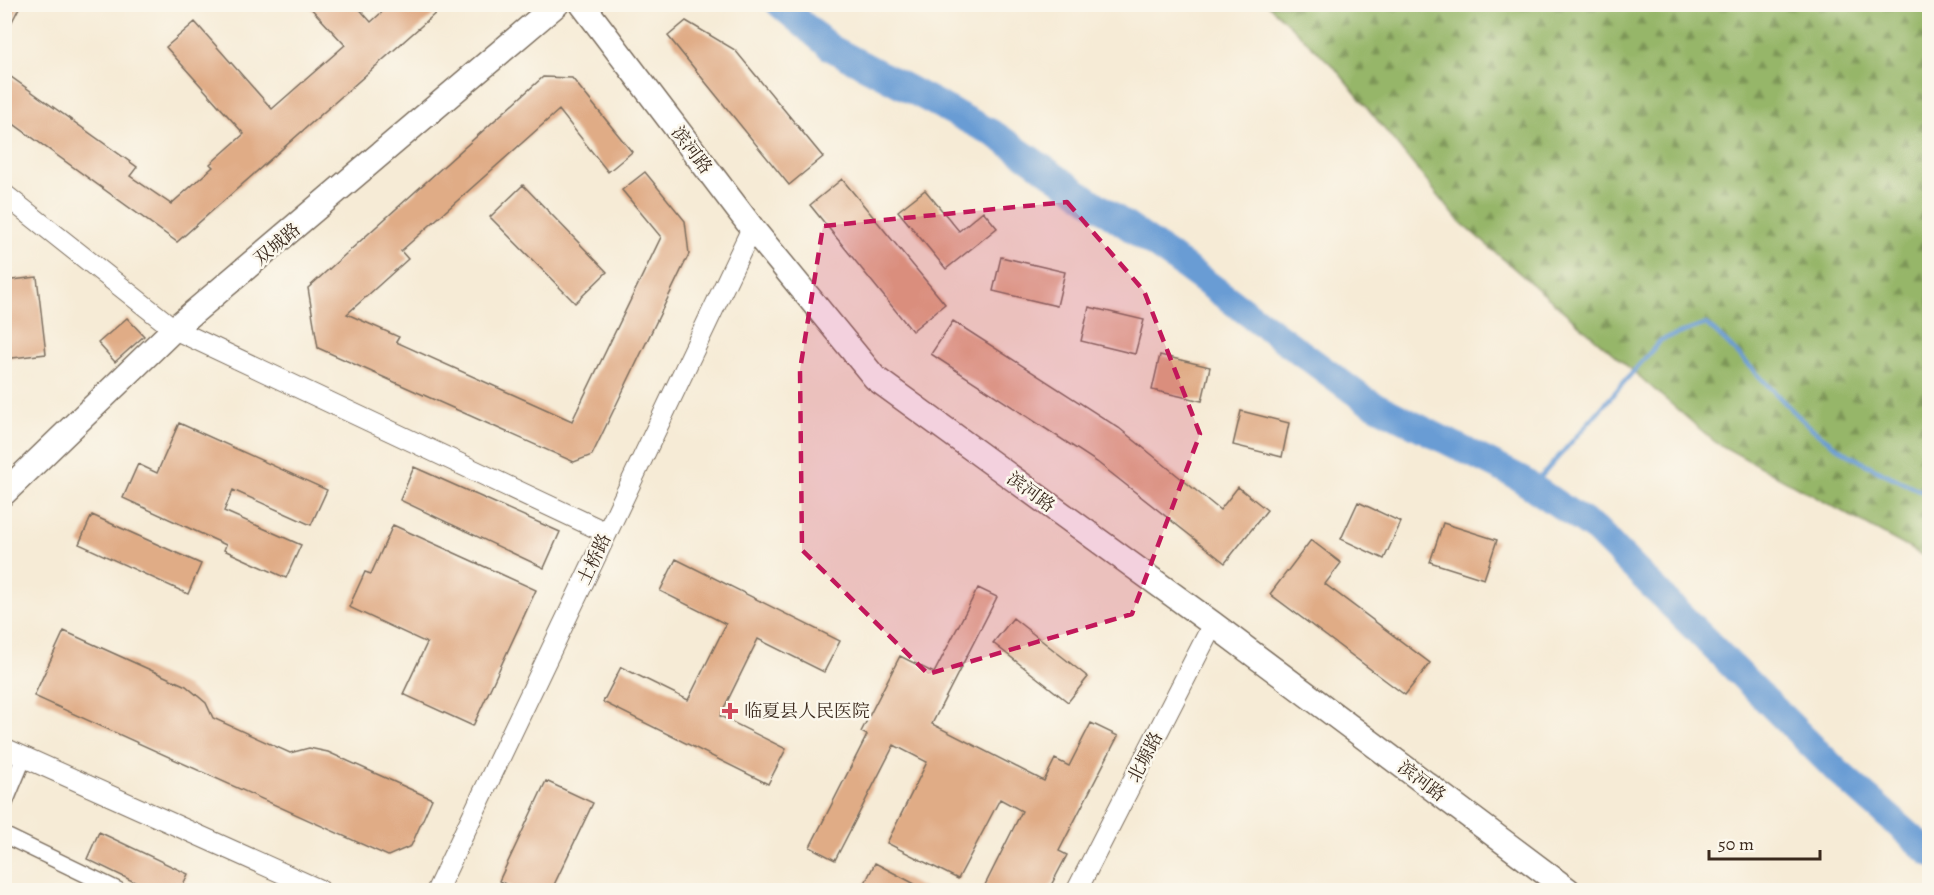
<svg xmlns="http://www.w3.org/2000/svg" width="1934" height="895" font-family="Alegreya,'Noto Serif SC',serif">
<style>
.forest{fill:url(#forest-firs);stroke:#687044;stroke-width:1.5}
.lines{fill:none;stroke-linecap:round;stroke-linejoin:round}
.stream{stroke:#699cd4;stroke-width:4.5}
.river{stroke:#699cd4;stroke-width:27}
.building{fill:#e0ac86}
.minor-casing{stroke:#7c6e5e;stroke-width:18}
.tertiary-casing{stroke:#7c6e5e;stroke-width:22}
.primary-casing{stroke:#7c6e5e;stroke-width:27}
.minor{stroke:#fff;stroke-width:15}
.tertiary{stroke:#fff;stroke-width:20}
.primary{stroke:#fff;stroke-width:24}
.marked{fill:#c2185b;fill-opacity:0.2;stroke:#c2185b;stroke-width:4.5;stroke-dasharray:12 8;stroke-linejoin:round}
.poi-dot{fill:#d1495b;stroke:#fbf7ec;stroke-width:2}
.labels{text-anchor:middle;stroke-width:5;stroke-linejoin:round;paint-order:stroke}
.street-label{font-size:18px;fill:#3b2a1e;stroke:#fbf7ec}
.poi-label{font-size:18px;fill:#3b2a1e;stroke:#fbf7ec;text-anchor:start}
</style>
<defs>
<pattern id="forest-firs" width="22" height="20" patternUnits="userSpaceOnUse" patternTransform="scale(1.5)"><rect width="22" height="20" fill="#96b669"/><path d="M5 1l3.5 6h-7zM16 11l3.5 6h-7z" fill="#7c9456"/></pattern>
</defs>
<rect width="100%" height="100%" fill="#fbf7ec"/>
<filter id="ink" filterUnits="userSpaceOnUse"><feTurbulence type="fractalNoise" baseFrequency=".0167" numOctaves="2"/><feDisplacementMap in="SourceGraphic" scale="12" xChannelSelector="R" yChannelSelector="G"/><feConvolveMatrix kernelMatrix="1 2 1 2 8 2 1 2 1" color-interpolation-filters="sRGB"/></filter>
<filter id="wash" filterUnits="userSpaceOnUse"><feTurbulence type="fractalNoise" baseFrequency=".008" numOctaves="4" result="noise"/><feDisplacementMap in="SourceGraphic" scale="24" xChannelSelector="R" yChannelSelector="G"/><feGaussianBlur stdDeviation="1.35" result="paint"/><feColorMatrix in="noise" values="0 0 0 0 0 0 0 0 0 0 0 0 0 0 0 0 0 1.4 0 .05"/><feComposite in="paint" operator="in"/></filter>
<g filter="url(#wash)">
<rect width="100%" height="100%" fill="#f6ebd6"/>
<path class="forest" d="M1268,5h661v554l-214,-117 -257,-222 -123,-152z"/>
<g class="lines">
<path class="stream" d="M1532,487l129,-147 45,-16c39,32 69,74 108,106 34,29 76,46 116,65"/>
<path class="river" d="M779,4l52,44 165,87 173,120 196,145 151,76 80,54 242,242 92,81"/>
</g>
<g id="blocks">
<path class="building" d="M4,4h17l-17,33z
M307,4h48l16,18 20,-18h55l-269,238 -173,-125v-45l133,95 -7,9 41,28 42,-37 -3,-3 34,-30 -78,-87 29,-25 77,87 73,-64z
M686,21l49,29 88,107 -34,28 -121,-149z
M543,77l29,1 60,74 -24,20 -49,-62 -158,141 7,8 -61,55 52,23 -3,5 176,79 89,-184 -39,-47 23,-18 40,49 4,33 -97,201 -18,7 -256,-114 -10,-60z
M842,179l103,125 -33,27 -102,-126z
M523,185l84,87 -32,31 -85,-86z
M925,190l34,41 24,-20 14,17 -51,41 -48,-58z
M1001,257l64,15 -8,34 -64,-15z
M37,277l9,77 -42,5v-78z
M1089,307l55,13 -9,34 -54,-13z
M127,318l17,18 -29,26 -17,-19z
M953,321l166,107 101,82 18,-23 29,23 -42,53 -128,-101 -166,-108z
M1160,355l50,12 -8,34 -50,-11z
M1241,411l48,12 -7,34 -49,-12z
M179,423l148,67 -16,35 -78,-35 -9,21 77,34 -15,33 -62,-28 2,-5 -103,-47 15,-34 19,9z
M414,467l146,65 -16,36 -144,-68z
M1358,502l43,20 -17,37 -43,-20z
M92,515l109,49 -13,30 -109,-50z
M1443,523l54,17 -13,39 -54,-17z
M393,525l143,65 -63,136 -70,-32 24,-51 -78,-36 16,-35 6,2z
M1311,540l30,23 -16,21 105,79 -25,32 -135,-101z
M676,559l164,82 -16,31 -66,-33 -38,77 66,33 -18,35 -165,-82 18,-35 67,33 38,-76 -66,-33z
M978,588l19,9 -65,127 112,57 11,-22 14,7 22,-43 27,13 -59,115 8,4 -19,36h-66l40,-80 -22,-12 -42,80 -71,-36 40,-81 -33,-17 -59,115 -25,-13 57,-112 -6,-3 39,-76 34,17z
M1013,618l75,59 -20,25 -75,-59z
M64,631l122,55 20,17 7,15 77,35 19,-5 19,4 104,47 -21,47 -23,10 -354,-160z
M546,781l47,22 -42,88h-31l-21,-10z
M99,832l89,42 -8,17h-27l-66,-32z
M875,863l53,28h-67z"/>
</g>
</g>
<g filter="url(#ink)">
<use href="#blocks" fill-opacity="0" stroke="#7c6e5e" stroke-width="1.5"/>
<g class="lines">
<defs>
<path id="minor" d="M4,805l20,-48
M4,835l114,55"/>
<path id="tertiary" d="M4,194l170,135 433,204
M4,748l316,142
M437,890l315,-662
M1077,890l136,-266"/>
<path id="primary" d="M582,4l170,224 123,150 338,246 355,266
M4,493l170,-164 383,-325"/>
</defs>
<use href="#minor" class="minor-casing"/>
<use href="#tertiary" class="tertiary-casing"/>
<use href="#primary" class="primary-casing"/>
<use href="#minor" class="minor"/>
<use href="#tertiary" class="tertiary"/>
<use href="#primary" class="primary"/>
</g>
</g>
<path class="marked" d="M1067,202l77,89 56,143 -68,180 -204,60 -126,-124 -2,-180 23,-144z"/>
<path class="poi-dot" d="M727 702h6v6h6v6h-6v6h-6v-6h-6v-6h6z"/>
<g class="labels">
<g class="street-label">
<text transform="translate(692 150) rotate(53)" y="6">滨河路</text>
<text transform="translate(277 244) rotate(-40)" y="6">双城路</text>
<text transform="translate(1031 492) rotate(36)" y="6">滨河路</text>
<text transform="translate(594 559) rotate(-65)" y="6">土桥路</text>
<text transform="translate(1145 757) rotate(-63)" y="6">北塬路</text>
<text transform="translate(1422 781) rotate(37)" y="6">滨河路</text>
</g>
<g class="poi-label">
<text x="744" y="717">临夏县人民医院</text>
</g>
</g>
<rect width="1934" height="895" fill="none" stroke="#fbf7ec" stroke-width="24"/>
<path d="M1709 850v9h111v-9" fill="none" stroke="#3b2a1e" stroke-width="3"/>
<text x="1718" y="850" font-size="18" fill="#3b2a1e" stroke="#fbf7ec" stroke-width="4.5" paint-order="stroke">50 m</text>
</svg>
